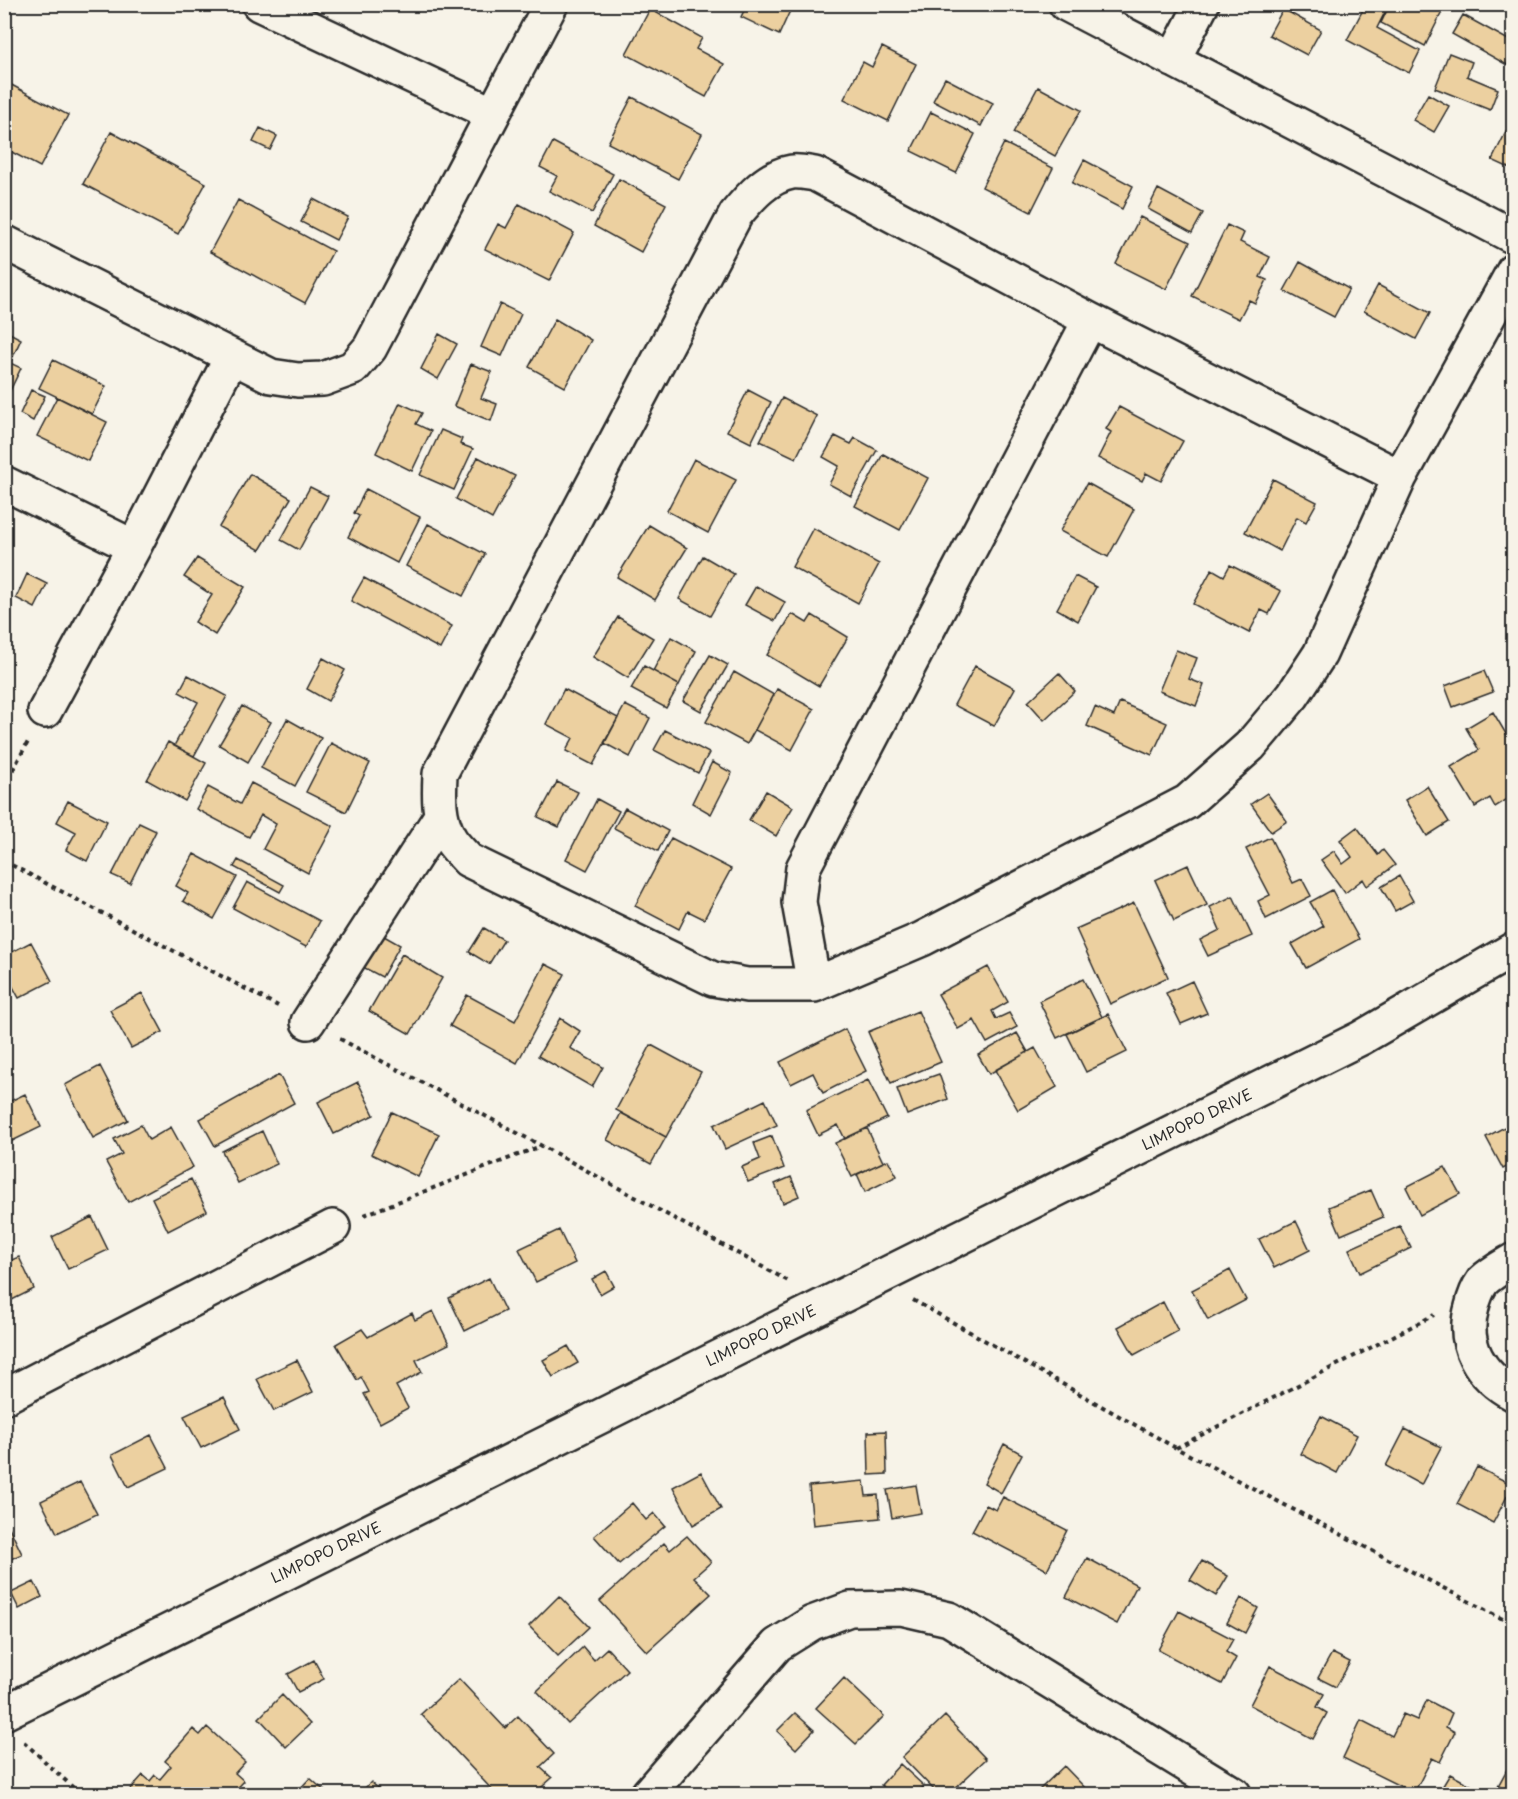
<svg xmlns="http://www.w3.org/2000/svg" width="1518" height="1799" font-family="'Playpen Sans',sans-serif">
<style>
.building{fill:#ecd0a0;stroke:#2b2b2b;stroke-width:1.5}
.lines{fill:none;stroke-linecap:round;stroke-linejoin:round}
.minor-casing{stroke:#2b2b2b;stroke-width:38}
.path{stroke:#2b2b2b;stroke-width:4;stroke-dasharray:4.5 4.5;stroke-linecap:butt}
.minor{stroke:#f7f3e8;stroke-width:33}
.labels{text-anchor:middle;stroke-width:4.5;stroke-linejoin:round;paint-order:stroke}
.street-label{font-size:15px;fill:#2b2b2b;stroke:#f7f3e8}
</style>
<rect width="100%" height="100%" fill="#f7f3e8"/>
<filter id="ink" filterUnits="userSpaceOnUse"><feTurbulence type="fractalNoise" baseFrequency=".0167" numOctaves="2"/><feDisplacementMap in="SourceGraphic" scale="12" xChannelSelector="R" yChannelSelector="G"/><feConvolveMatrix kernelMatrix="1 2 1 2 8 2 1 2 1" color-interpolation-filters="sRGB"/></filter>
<g filter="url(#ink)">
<path class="building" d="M747,4h46l-14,31 -38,-18z
M1366,4h23l-12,24 43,23 -11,22 -62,-33z
M1390,4h56l-21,42 -44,-23z
M650,9l52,29 -6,11 28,15 -18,33 -80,-43z
M1283,9l38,21 -14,25 -38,-20z
M1463,15l51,28v11l-7,11 -55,-31z
M882,47l34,17 -28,57 -44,-22 19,-37 9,5z
M1449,53l23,9 -5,14 31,13 -8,21 -55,-22z
M945,78l48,25 -12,23 -48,-25z
M4,81l64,34 -28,52 -36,-19z
M1038,87l43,23 -26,46 -42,-23z
M1428,94l21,12 -15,26 -21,-12z
M632,97l70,37 -24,45 -70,-36z
M931,112l44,22 -19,39 -45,-22z
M260,128l17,8 -7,14 -17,-8z
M111,132l95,51 -28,51 -95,-50z
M1506,132l8,4v34l-22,-10z
M553,142l60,32 -21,39 -43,-22 8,-15 -17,-9z
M1004,143l49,25 -22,44 -49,-25z
M1084,160l49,26 -11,23 -50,-26z
M619,179l47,25 -25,48 -47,-26z
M1158,189l45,24 -11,20 -44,-24z
M313,199l35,18 -12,23 -35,-18z
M238,200l95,51 -28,52 -95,-51z
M519,204l55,29 -25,48 -64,-32 13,-25 8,4z
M1140,217l50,25 -24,47 -50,-25z
M1227,225l17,8 -4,9 30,15 -10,20 7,3 -12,23 -6,-3 -10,19 -47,-23z
M1300,262l49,27 -15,28 -50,-26z
M1378,285l52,28 -14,26 -52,-28z
M500,304l21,10 -19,42 -21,-9z
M555,319l36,21 -26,47 -36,-20z
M4,330l17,9 -11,24 11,5 -16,33z
M439,334l18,10 -19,35 -17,-10z
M53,360l53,26 -14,28 -53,-26z
M471,364l21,8 -11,26 16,6 -6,17 -37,-15z
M31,390l14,6 -12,25 -13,-7z
M748,390l23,12 -20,41 -24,-12z
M57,397l50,25 -19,39 -51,-25z
M782,398l35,18 -21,42 -36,-17z
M400,403l22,10 -6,11 15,7 -19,40 -36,-18z
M1119,407l64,34 -22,40 -15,-8 -4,8 -44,-23 13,-26 -5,-3z
M441,430l21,9 -2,5 13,5 -19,41 -34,-15z
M835,436l16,8 4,-6 22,12 -26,46 -22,-12 10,-18 -16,-9z
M883,454l45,24 -28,52 -45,-24z
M478,457l37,19 -23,43 -36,-20z
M694,459l42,21 -28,53 -41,-22z
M250,474l41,24 -31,52 -41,-23z
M1273,479l44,23 -11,20 -9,-5 -17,34 -35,-19z
M1087,483l47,26 -26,48 -48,-26z
M310,487l18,9 -29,54 -18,-10z
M366,489l54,28 -23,46 -49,-26 11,-21 -5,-3z
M428,524l57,30 -22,42 -57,-30z
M649,525l38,23 -32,52 -38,-23z
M813,528l66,36 -21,39 -66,-36z
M703,556l31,18 -24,42 -31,-17z
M197,558l48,29 -30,48 -20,-13 17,-27 -28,-18z
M1230,565l51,26 -12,23 -8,-4 -12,23 -56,-29 19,-35 12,7z
M27,574l20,10 -12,24 -19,-10z
M1075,576l21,11 -18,34 -21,-12z
M364,578l88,48 -12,23 -89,-48z
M756,586l29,16 -10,19 -30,-16z
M792,614l15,9 5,-8 36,22 -29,49 -52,-31z
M618,617l35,21 -25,40 -35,-21z
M671,637l25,14 -17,34 -26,-14z
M1176,650l21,8 -8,21 15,6 -8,21 -37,-15z
M710,655l18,10 -27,46 -18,-10z
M323,658l22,12 -17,31 -21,-12z
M644,666l35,19 -13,23 -35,-19z
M975,666l40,22 -21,38 -40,-21z
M1484,671l9,21 -40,15 -8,-21z
M734,672l40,23 -27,49 -41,-22z
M1059,673l16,18 -31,29 -16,-18z
M188,675l39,21 -33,60 -20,-10 24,-44 -19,-10z
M564,689l54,29 -25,47 -27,-14 7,-13 -27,-14z
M777,689l37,20 -22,41 -37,-20z
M1120,702l47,21 -15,32 -65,-29 8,-19 19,9z
M625,705l25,13 -20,39 -26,-14z
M242,706l29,16 -23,40 -29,-17z
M1493,712l13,22 8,-5v66l-19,12 -5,-9 -15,9 -24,-40 28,-17 -13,-22z
M287,719l34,19 -26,48 -34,-18z
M665,730l44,23 -11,20 -44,-23z
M168,742l38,21 -21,38 -38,-21z
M331,743l39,20 -24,49 -40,-20z
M712,762l20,11 -21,41 -19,-11z
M557,782l21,10 -19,35 -21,-10z
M251,783l82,43 -25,47 -45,-24 13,-25 -15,-9 -12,22 -53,-28 12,-22 32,17z
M1427,786l22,36 -22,14 -22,-36z
M766,791l27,16 -17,29 -27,-16z
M1267,793l20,28 -16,11 -20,-28z
M597,799l22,12 -32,59 -21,-11z
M68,801l39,20 -20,40 -21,-11 10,-18 -19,-10z
M625,808l43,23 -10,20 -44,-23z
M139,823l17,8 -26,52 -18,-8z
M1357,827l21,28 5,-5 12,15 -28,21 -4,-7 -18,14 -24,-33 13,-9 9,13 9,-7 -12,-17z
M1270,837l23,46 9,-4 9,17 -45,23 -8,-18 12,-6 -24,-46z
M671,838l60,31 -27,50 -16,-8 -9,18 -44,-23z
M194,854l43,23 -23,42 -31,-18 5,-8 -12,-7z
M238,860l46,25 -4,7 -46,-25z
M1188,865l19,40 -33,16 -19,-41z
M1399,876l14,25 -18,10 -14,-24z
M247,882l73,39 -14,26 -73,-39z
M1332,890l27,49 -53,29 -14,-24 32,-18 -14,-24z
M1233,896l19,40 -44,20 -8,-16 20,-10 -10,-23z
M1134,903l34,74 -58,27 -34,-75z
M484,928l20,12 -15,24 -20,-12z
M377,932l23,13 -18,32 -23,-12z
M31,942l21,39 -33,17 -15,-28v-14z
M402,954l40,24 -32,56 -41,-23z
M545,964l20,10 -48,89 -67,-37 17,-31 48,26z
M988,967l20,35 -16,9 4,8 13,-6 8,14 -30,16 -13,-23 -16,9 -20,-35z
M1083,979l19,38 -45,21 -18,-37z
M1192,981l15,32 -26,11 -15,-31z
M142,993l21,39 -32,16 -21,-38z
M918,1011l23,51 -50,21 -23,-51z
M1108,1014l19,38 -41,20 -19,-38z
M560,1018l20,13 -10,17 33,19 -11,20 -54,-31z
M845,1029l21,42 -43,22 -10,-20 -22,11 -11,-22z
M1017,1033l11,19 -39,22 -11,-19z
M651,1045l50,27 -35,65 -50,-27z
M1035,1048l22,39 -39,23 -23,-40z
M100,1066l28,54 -35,18 -28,-53z
M939,1074l9,25 -41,16 -10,-26z
M279,1075l15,28 -79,43 -15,-27z
M868,1080l19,38 -42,21 -7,-14 -20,10 -12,-25z
M358,1082l16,33 -40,19 -16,-32z
M25,1094l16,33 -37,18v-41z
M765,1100l12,25 -52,24 -11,-24z
M392,1112l47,22 -21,43 -47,-23z
M621,1113l45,24 -15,27 -44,-24z
M1512,1123l2,4v36l-11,6 -17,-32z
M141,1125l8,15 22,-13 22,40 -65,35 -22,-40 16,-8 -8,-15z
M867,1128l16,34 -31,15 -17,-34z
M262,1131l15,33 -39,19 -16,-32z
M772,1136l12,32 -36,14 -6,-15 18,-8 -6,-16z
M888,1160l9,16 -32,16 -8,-18z
M1445,1167l15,27 -40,21 -14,-28z
M791,1177l8,19 -16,7 -8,-19z
M191,1179l16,32 -39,20 -16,-33z
M1371,1190l12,27 -42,18 -12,-28z
M92,1217l16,33 -40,19 -16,-32z
M1296,1221l14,29 -36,18 -15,-29z
M1400,1226l11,22 -51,25 -11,-24z
M559,1230l16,33 -39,19 -17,-33z
M19,1257l15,32 -30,15v-41z
M1230,1270l16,30 -38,20 -16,-30z
M606,1271l8,15 -14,8 -8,-15z
M489,1278l16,33 -40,20 -16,-33z
M1163,1302l15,29 -44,24 -16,-28z
M433,1311l16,33 -33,16 6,12 -26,14 12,22 -28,15 -16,-29 5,-2 -8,-15 -4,3 -21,-36 26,-15 6,8 44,-24 3,7z
M568,1346l10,17 -25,14 -10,-17z
M297,1360l16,32 -39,19 -17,-32z
M224,1397l16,32 -39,19 -17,-32z
M1321,1416l36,19 -20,38 -36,-19z
M1405,1429l36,18 -20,38 -35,-19z
M886,1431l1,43 -18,1 -1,-43z
M151,1435l17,33 -40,19 -16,-32z
M1004,1444l18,10 -21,39 -17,-10z
M1477,1467l36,18 -20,38 -36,-19z
M701,1472l20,37 -28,16 -20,-38z
M864,1481l2,15 12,-1 2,23 -67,7 -4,-39z
M80,1482l17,32 -40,19 -16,-32z
M916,1485l5,28 -29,5 -5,-28z
M1003,1497l64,33 -20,40 -75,-39 14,-26 10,5z
M632,1503l14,17 8,-7 11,13 -46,38 -25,-28z
M4,1521h2l16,33 -18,8z
M687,1536l24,26 -17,15 17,17 -64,58 -47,-51 64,-58 6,7z
M1087,1558l50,27 -20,39 -51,-27z
M1202,1561l26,15 -12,20 -26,-16z
M34,1582l8,15 -23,12 -8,-16z
M559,1596l30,31 -31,29 -29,-30z
M1241,1598l17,10 -13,25 -18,-10z
M1179,1611l54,28 -7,13 10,6 -14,26 -64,-34z
M583,1647l11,13 13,-12 20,22 -59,54 -31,-33z
M1332,1653l18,9 -14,25 -18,-9z
M314,1660l10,19 -26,13 -10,-18z
M1270,1666l54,28 -7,13 10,6 -14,26 -63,-34z
M844,1678l40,38 -28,28 -40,-36z
M459,1679l46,49 13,-12 36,38 -14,13 12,11 -18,16h-38l-75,-80z
M282,1695l28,29 -24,23 -27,-29z
M1427,1700l25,13 -6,14 9,5 -15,30 -8,-4 -18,35 -71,-35 18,-38 31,16 11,-22 14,6z
M795,1713l19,17 -18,19 -19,-18z
M945,1716l41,43 -37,35h-11l-36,-37z
M207,1727l38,35 -10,11 9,8 -12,13h-106l17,-19 7,6 5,-6 5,4 11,-13 -6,-5 28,-32 7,6z
M1511,1762l3,1v31l-16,-8z
M900,1764l24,22 -8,8h-24l-11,-9z
M1064,1766l27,28h-56z
M1450,1774l37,20h-49z
M310,1778l18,16h-33z
M371,1782l11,10 -3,2h-20z"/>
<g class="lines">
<defs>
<path id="minor" d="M259,4l234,110
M1066,4l448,233
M1173,60l29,-56
M4,242l267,134 27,4 25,-1 30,-11 17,-20 181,-344
M1400,477l-310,-157 -275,-146c-7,-1 -16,-3 -23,-2 -24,4 -42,25 -56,42l-296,560c-1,22 -2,43 9,63 4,8 13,16 19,23l245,119 34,6h67l108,-46 265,-137 63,-56 43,-51 27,-41 80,-177 114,-207
M4,483l130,64
M45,711l89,-164 97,-189
M814,985l-15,-83 4,-34 287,-548
M308,1022l133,-206
M1514,1260c-10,6 -23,13 -31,21 -5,7 -9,17 -11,26 -11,37 8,69 42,87
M4,1397l329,-170
M4,1713l1357,-675 153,-89
M648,1794l129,-149 35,-22 38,-14 51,-1 48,11 285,175"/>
</defs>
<use href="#minor" class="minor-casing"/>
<path class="path" d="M4,786l25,-46
M4,861l274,145
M340,1039l202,107 248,136
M364,1215l177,-69
M913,1300l263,148 338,177
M1176,1448l258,-133
M24,1742l56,52"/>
<use href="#minor" class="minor"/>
</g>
</g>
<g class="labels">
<g class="street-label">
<text transform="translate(1197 1120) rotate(-26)" y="5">LIMPOPO DRIVE</text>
<text transform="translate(761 1336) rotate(-26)" y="5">LIMPOPO DRIVE</text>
<text transform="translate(326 1553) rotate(-26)" y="5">LIMPOPO DRIVE</text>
</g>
</g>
<rect width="1518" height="1799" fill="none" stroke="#f7f3e8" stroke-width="24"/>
<rect x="12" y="12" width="1494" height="1775" fill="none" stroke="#2b2b2b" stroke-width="2" filter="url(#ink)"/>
</svg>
